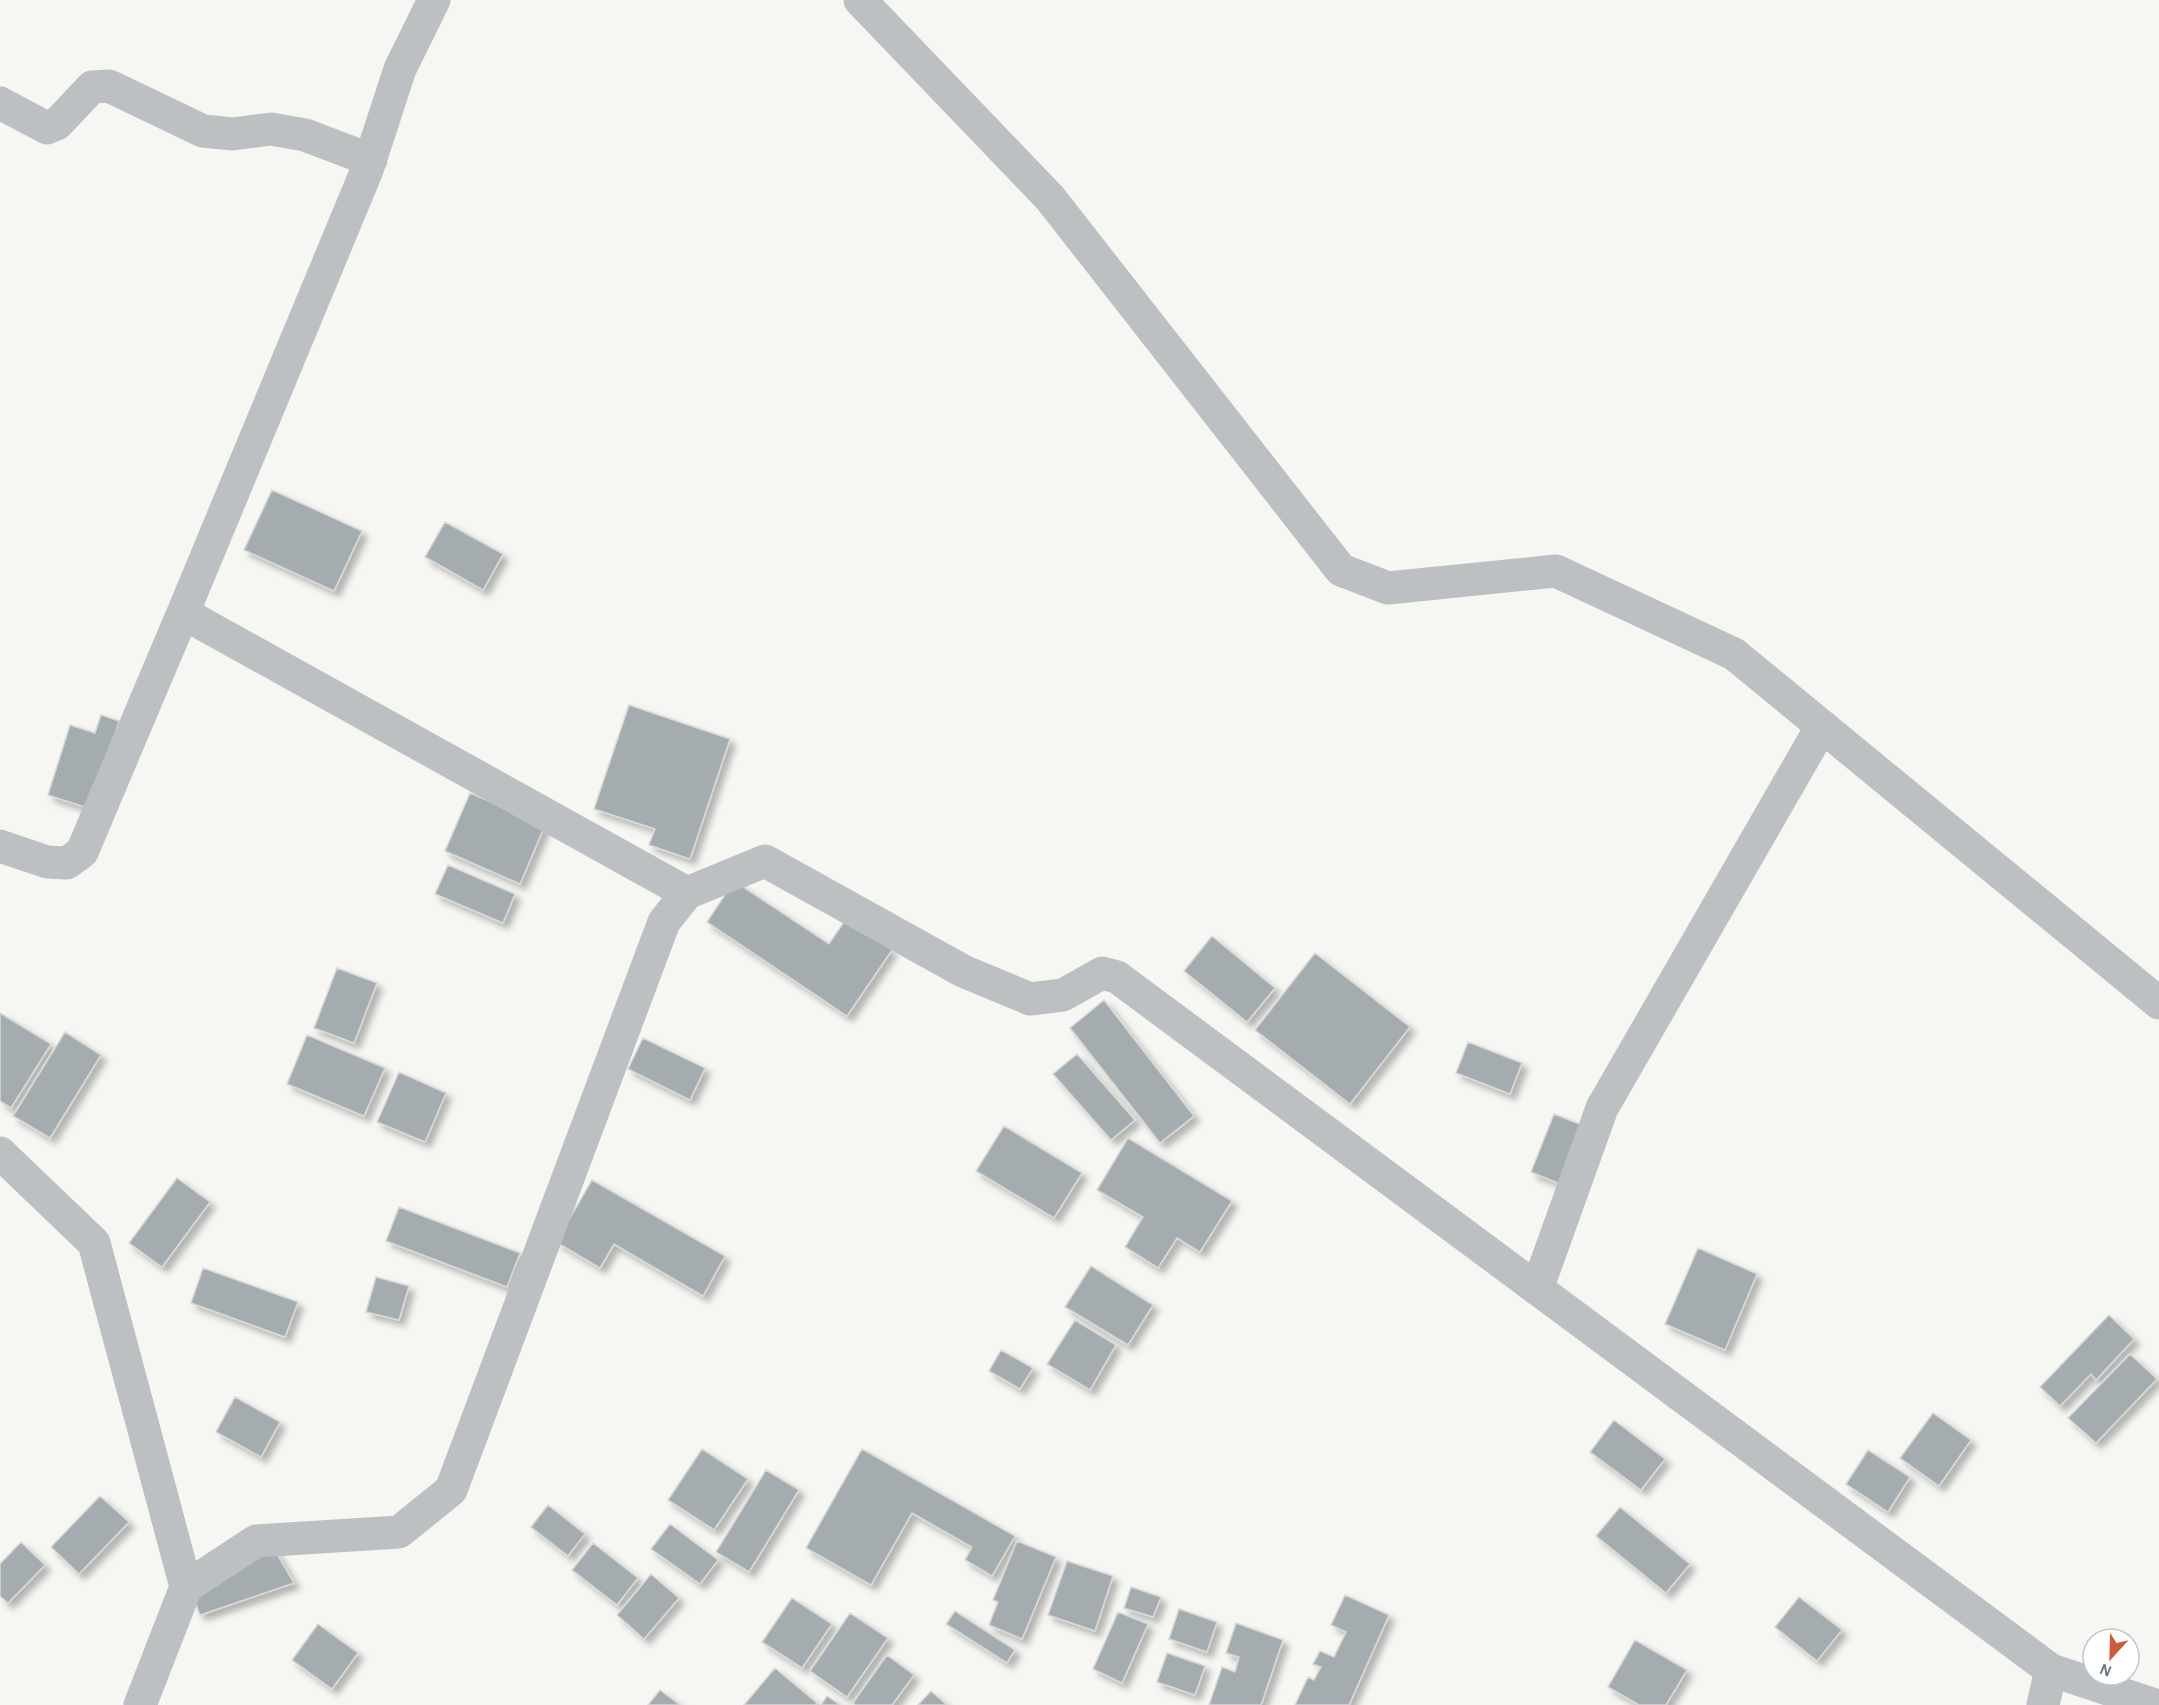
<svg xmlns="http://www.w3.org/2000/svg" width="2159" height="1705" font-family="'Alegreya Sans',sans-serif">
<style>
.building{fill:#a4acb0;stroke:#d7d7d6;stroke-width:1.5;filter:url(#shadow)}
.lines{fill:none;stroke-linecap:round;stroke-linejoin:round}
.minor{stroke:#bcc0c2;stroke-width:33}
</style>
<defs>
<filter id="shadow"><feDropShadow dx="5.5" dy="5.5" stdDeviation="3" flood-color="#0004"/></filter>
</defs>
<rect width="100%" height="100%" fill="#f6f6f3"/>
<path class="building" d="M272,490l90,41 -28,60 -90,-41z
M445,522l58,32 -20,36 -58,-33z
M629,705l101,34 -40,120 -41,-14 6,-16 -61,-20z
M101,715l18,6 -28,88 -43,-14 22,-70 25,8z
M470,793l75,32 -25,59 -75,-33z
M448,865l67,29 -12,29 -68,-29z
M734,881l95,63 17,-25 46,31 -45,66 -140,-94z
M1212,936l63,52 -28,34 -63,-51z
M1315,953l95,74 -60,77 -95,-74z
M337,968l40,15 -23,60 -40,-15z
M1104,1000l90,116 -34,27 -90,-115z
M0,1013l51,31 -40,64 -11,-7z
M65,1032l36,23 -51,83 -37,-22z
M307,1035l78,33 -21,48 -77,-32z
M643,1038l62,30 -15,32 -62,-31z
M1468,1042l54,21 -12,31 -54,-21z
M1077,1054l58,66 -24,20 -58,-66z
M399,1072l47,21 -21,49 -48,-20z
M1554,1114l33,13 -24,58 -32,-13z
M1004,1126l78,47 -28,45 -78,-47z
M1128,1138l104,63 -32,51 -23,-14 -19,30 -33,-21 18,-30 -46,-27z
M177,1178l33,24 -48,65 -33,-24z
M592,1180l133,76 -22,40 -89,-52 -14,24 -44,-26z
M399,1207l121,46 -13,34 -121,-46z
M1698,1248l59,26 -32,76 -60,-26z
M1091,1266l62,39 -25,40 -63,-38z
M203,1268l95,34 -13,35 -94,-34z
M376,1277l33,9 -10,34 -33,-8z
M2109,1315l25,24 -38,41 -5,-6 -31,32 -20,-19z
M1075,1320l41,25 -26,45 -43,-26z
M1001,1350l32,18 -13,21 -31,-18z
M2130,1354l27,25 -61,64 -28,-25z
M235,1397l45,25 -19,35 -45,-25z
M1933,1413l38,27 -32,46 -39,-28z
M1614,1420l51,39 -24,31 -51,-38z
M702,1449l46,30 -34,51 -46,-30z
M862,1449l153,87 -23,40 -27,-16 7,-13 -60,-34 -41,72 -65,-37z
M1868,1450l42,27 -22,35 -42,-28z
M766,1470l33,20 -50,82 -33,-20z
M100,1496l29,26 -50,52 -28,-27z
M548,1505l37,29 -17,22 -37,-29z
M1620,1507l70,57 -24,29 -70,-57z
M670,1524l48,36 -18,24 -49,-35z
M1017,1541l39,16 -34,82 -33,-14 9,-23 -5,-2z
M21,1542l24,23 -37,38 -8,-7v-32z
M270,1542l24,41 -94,32 -6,-16z
M593,1543l45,35 -21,27 -45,-35z
M1067,1561l46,15 -18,55 -47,-16z
M651,1574l28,24 -35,41 -27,-24z
M1131,1587l30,10 -8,20 -29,-9z
M1345,1595l44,20 -40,90h-54l13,-28 6,3 7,-13 -8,-3 7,-13 14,6 12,-25 -15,-7z
M1799,1597l43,33 -25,31 -42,-34z
M792,1598l40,26 -30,44 -40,-26z
M1179,1609l38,13 -10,30 -38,-13z
M955,1611l60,39 -8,13 -61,-39z
M1118,1612l30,12 -26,59 -29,-14z
M850,1613l38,25 -41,59 -37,-26z
M1236,1623l47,17 -22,65h-52l13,-38 13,5 4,-15 -13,-4z
M318,1624l40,29 -26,36 -40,-29z
M1635,1640l52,30 -21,35h-27l-31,-18z
M1167,1653l38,13 -10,29 -38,-13z
M887,1655l27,20 -22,30h-36l-3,-2z
M775,1668l42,35 -2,2h-71z
M660,1690l20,15h-32z
M931,1691l16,14h-29z
M827,1696l13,9h-19z"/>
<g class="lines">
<path class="minor" d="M860,0l190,198 291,372 47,18 168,-17 178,83 425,349
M0,103l47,25 10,-4 35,-37 17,-1 94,45 30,3 38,-5 34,6 66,25
M183,613l184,-443 33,-101 34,-69
M0,846l47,16 20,1 15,-11 101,-239 504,280
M0,1153l94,90 92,344
M1537,1289l65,-181 220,-382
M2051,1670l104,35
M140,1705l46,-118 70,-46 143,-9 52,-42 213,-568 23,-29 78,-32 198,110 67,28 33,-4 39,-22 15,4 934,693 -8,35"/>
</g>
<g transform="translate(2111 1657) rotate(202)"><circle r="28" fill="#ffffff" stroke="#c3c8cc" stroke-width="1.5"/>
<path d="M0-4.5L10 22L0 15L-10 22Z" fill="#cc5c3d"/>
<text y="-9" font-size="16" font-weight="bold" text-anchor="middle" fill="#697680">N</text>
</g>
</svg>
